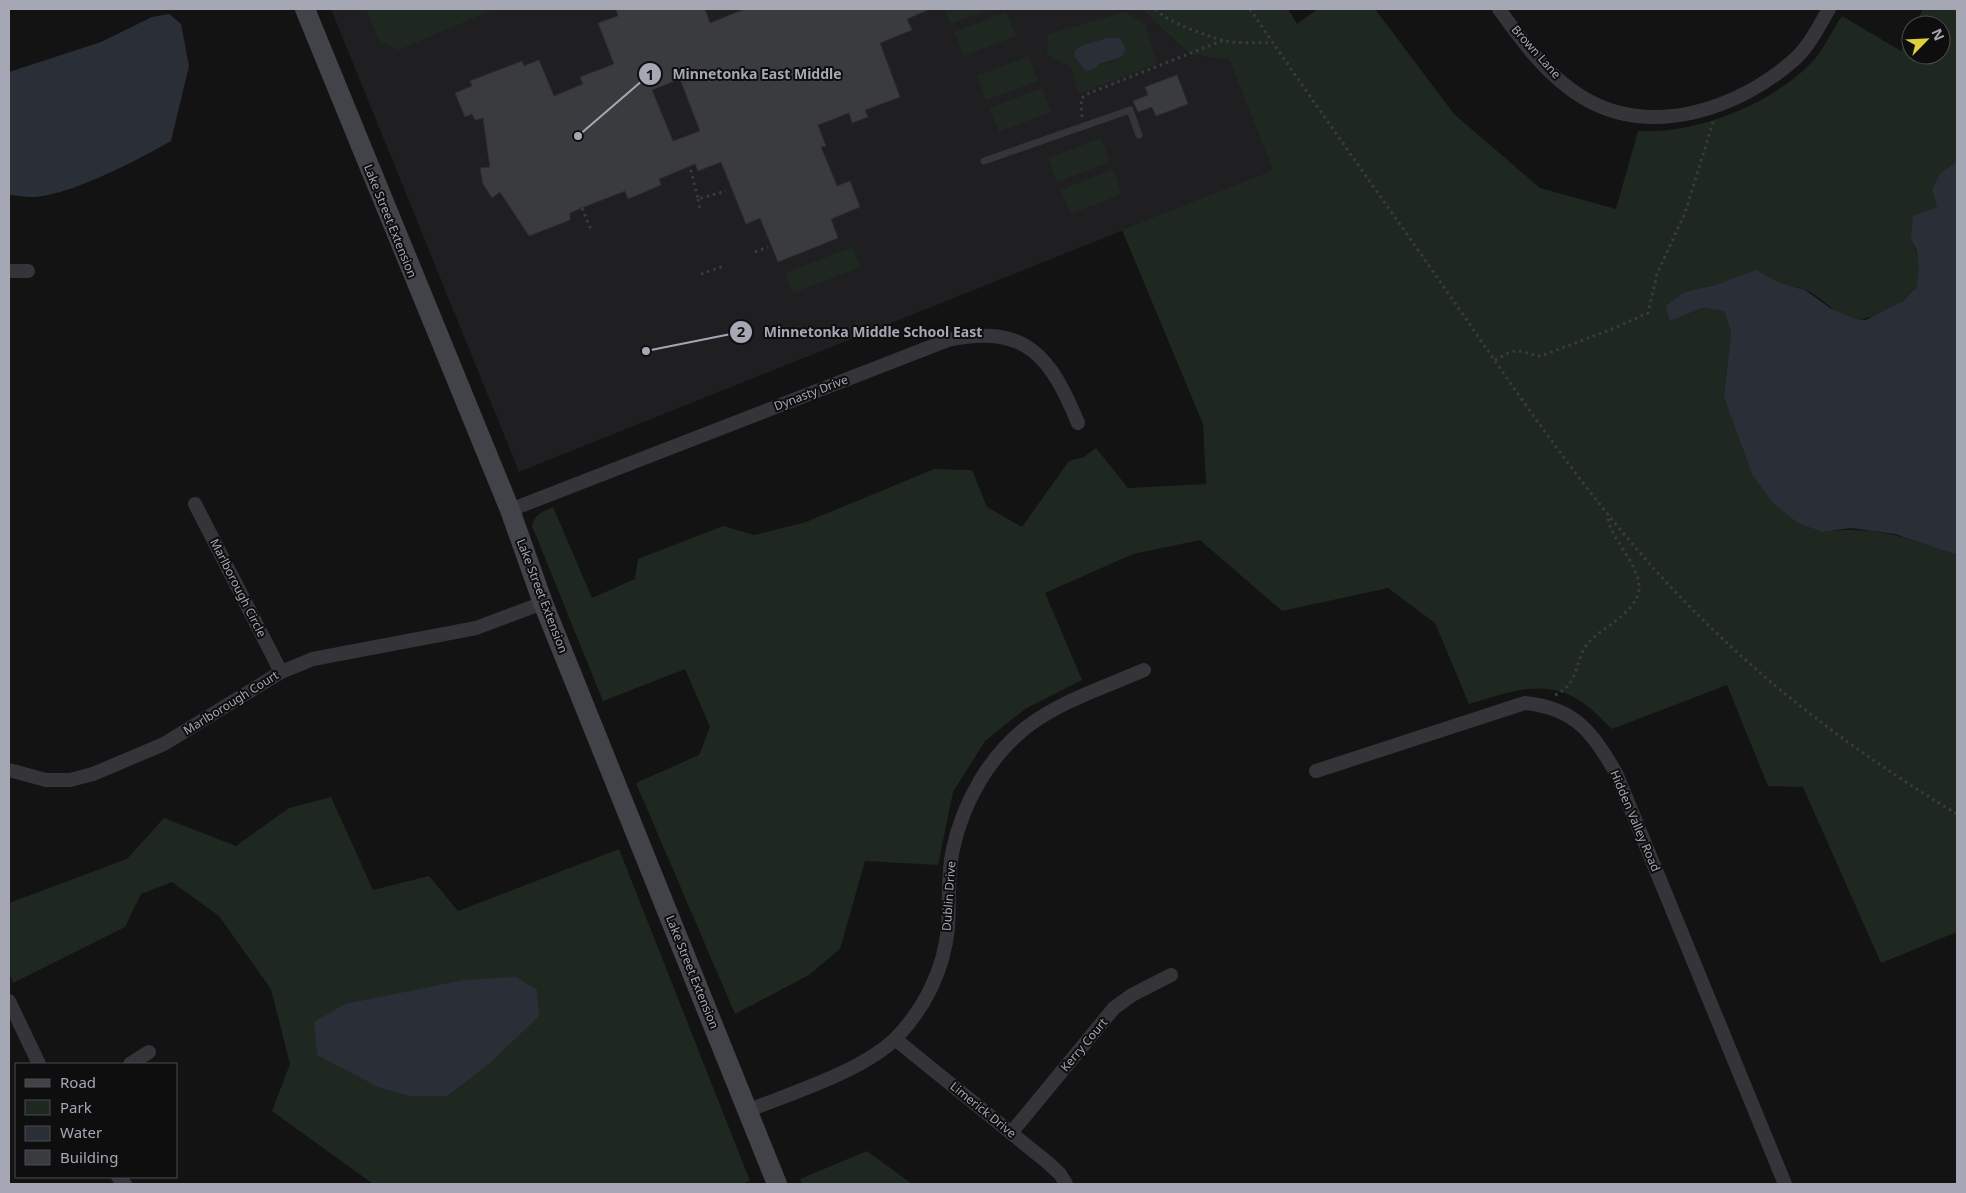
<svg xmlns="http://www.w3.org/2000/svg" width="1966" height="1193" font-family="'Noto Sans',sans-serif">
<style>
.built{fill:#1f1f21}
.green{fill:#1f2721;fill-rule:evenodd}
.water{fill:#2a2e37}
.building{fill:#3a3b3e;stroke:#2e2d30;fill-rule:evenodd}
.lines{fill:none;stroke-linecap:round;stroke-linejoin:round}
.path{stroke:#3a3b40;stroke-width:3;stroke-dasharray:2.5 4;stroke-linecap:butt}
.lane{stroke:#353439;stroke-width:7}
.street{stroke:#353439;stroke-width:14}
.secondary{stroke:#424349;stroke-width:20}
.labels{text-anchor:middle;stroke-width:4;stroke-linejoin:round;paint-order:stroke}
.street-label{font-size:12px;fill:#a6a7b4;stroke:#0e0e0f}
.leader{fill:none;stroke:#a6a7b4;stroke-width:2}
.callout-dot{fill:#a6a7b4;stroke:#0e0e0f;stroke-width:2}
.mark-label{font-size:15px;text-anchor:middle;font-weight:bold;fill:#111}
.callout-label{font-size:14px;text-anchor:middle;font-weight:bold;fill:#a6a7b4;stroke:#0e0e0f;stroke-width:4;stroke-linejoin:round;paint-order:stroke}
</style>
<rect width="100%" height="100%" fill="#131314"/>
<path class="built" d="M331,9h811l47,45 40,6 45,110 -755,302z"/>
<path class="green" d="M366,9h129l-96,41 -20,-9z
M945,9h46l-40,15z
M1142,9h146l9,15 21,-15h57l79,105 86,74 76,21 22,-78c57,4 135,-27 175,-70 11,-12 19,-31 29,-45l59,35 10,-19v23h30v-30h-27l9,-16h34v153l-16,10 -4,35 -26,32c7,13 13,33 6,48 -6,13 -47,35 -62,32 -20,-4 -32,-21 -49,-29 -8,-3 -18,-4 -26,-7 -8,-4 -16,-8 -24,-12l-41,14 -31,7 -14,29 33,-13 21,3 7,21 -7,65 99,135c54,-7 84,6 134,23v377l-76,31 -78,-176 -35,-1 -41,-101 -115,44c-10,-9 -20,-21 -32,-28 -35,-24 -74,-8 -111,3l-34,-81 -47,-35 -106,23 -82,-71 -67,14 -88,39 37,87 -57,29 -40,32 -32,51 -15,73 -73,-4 -25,88 -31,26 -74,39 -99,-231 63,-28 11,-28 -25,-58 -82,32 -71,-175c3,-12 10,-14 21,-19l39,91 43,-19 3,-20 85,-33 31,9 52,-13 128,-53 38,1 15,37 35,20 47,-66 15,-4 12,-9 32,40 78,-4 -3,-60 -81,-194 151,-60 -44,-110 -40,-6z
M1006,12l10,24 -52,20 -10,-24z
M1125,12l20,12 12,40 -78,30 -8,-26 -24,-14 1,-20zM1107,38l12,1 -4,22 -16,4 -16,-20z
M1029,56l9,25 -52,19 -9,-24z
M1042,88l9,24 -52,20 -10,-24z
M1101,138l9,24 -53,20 -9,-24z
M1113,169l9,25 -52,20 -9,-24z
M853,247l8,20 -68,26 -8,-20z
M331,797l42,93 56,-14 29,35 161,-62 131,332 -9,3h-368l-101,-73 18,-47 -19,-75 -52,-73 -47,-34 -31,12 -16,33 -112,56 -4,-12v-68l118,-44 37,-41 72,28 53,-38z
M867,1151l45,33h-110l-2,-5z"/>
<path class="water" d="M169,14l12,10 8,42 -18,75c-31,18 -104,56 -139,56 -8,0 -16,-2 -23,-2v-123l92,-30 51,-25z
M1107,38h12c16,18 -4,21 -16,25 -7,2 -9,7 -17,8l-11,-14v-7l8,-5z
M1957,162v393l-62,-21 -44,-6 -28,4 -25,-9 -24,-19 -21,-28 -29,-79 7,-65 -7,-21 -21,-3 -33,13 -4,-15 18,-14 31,-7 41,-15 24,13 25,7 25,18 25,11 11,1 37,-19 14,-14 2,-20 -2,-16 -6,-12 2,-23 24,-9 -5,-18 9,-17z
M516,977l21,13 2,26 -49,47 -43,33h-37l-32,-9 -61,-32 -3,-33 31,-18 119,-24z"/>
<path class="building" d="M616,9h89l5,14 35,-14h185l-23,10 5,11 -32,13 20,54 -35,13 3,7 -16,6 -3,-10 -31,12 8,21 -5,1 16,39 13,-5 10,26 -29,12 7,19 -60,24 -18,-44 -14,6 -25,-62 -23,9 -3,-7 -36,15 2,6 -33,14 -3,-8 -46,18 -9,4v7l-41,16 -29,-44 -8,6 -9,-14 -3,-16 10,-1 -7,-49 -8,2 -3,-6 -7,3 -10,-24 17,-7 -2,-5 52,-20 2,5 15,-6 15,36 29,-12 -3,-7 34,-13 -16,-41 20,-7zM680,79l20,52 -27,10 -21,-51z
M1177,75l11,29 -32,12 -4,-9 -14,5 -5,-11 15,-6 -3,-8z"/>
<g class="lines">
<path class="path" d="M1156,9c10,13 53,28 70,32 15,3 32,1 47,2
M1250,9c67,99 137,196 205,294 75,109 150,220 244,313 77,77 165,142 258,198
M1082,117l-1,-18 6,-5 137,-54
M686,151l12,48 28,-8
M698,199l2,10
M582,208l10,24
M755,252l13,-5
M701,274l23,-8
M1495,360c7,-3 14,-9 22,-9 8,0 15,5 24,5l71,-27 36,-16 9,-39 28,-61 28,-91
M1555,695c26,-12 19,-37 34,-53 15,-16 51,-31 50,-56 0,-23 -36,-56 -30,-72"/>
<path class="lane" d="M984,161l146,-51 9,25"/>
<path class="street" d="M1499,9c23,32 48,67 83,88 69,42 157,12 213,-38 15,-14 24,-33 34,-50
M9,271h19
M195,504l86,168
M510,510l438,-170c78,-17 103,17 130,83
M9,770l37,10h24l23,-6 71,-30 117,-72 32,-13 163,-31 67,-25
M1316,771l209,-68c50,5 67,29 91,70l169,411
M9,1001l30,63
M895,1039l152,123 13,12 6,10
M130,1064l19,-12
M747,1111c44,-18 116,-40 149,-73 29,-30 48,-69 52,-110 2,-27 -1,-53 5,-79 10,-47 37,-94 75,-123 35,-26 77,-39 116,-56
M1011,1133l103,-125 18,-13 39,-20
M118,1177l7,7"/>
<path class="secondary" d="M305,9l205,501 33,93 234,581"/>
</g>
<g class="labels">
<g class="street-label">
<text transform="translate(1536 52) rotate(48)" y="4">Brown Lane</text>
<text transform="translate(390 221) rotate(68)" y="4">Lake Street Extension</text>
<text transform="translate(811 393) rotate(-21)" y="4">Dynasty Drive</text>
<text transform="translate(238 588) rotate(63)" y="4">Marlborough Circle</text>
<text transform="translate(542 596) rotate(69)" y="4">Lake Street Extension</text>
<text transform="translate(231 703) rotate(-32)" y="4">Marlborough Court</text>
<text transform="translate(1635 821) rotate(67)" y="4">Hidden Valley Road</text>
<text transform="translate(949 896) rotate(-86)" y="4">Dublin Drive</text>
<text transform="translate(692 972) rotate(68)" y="4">Lake Street Extension</text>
<text transform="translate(1084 1045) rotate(-50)" y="4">Kerry Court</text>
<text transform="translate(983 1110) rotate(39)" y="4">Limerick Drive</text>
</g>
</g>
<path class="leader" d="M578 136L650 74M646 351L741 332"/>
<g class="callout-dot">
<circle cx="578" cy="136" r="5"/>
<circle cx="646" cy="351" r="5"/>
<circle cx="650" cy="74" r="12"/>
<circle cx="741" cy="332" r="12"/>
</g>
<g class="mark-label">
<text x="650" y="80">1</text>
<text x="741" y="337">2</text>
</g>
<g class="callout-label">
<text x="757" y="79">Minnetonka East Middle</text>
<text x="873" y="337">Minnetonka Middle School East</text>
</g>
<rect width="1966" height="1193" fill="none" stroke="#a6a7b4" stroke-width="20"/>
<rect x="15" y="1063" width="162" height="115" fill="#0e0e0f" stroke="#4b4b51"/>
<rect x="25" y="1079" width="25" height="8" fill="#424349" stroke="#4b4b51"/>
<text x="60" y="1088" font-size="15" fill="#a6a7b4">Road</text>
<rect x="25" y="1100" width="25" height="15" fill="#1f2721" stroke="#4b4b51"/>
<text x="60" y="1113" font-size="15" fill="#a6a7b4">Park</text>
<rect x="25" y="1126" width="25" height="15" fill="#2a2e37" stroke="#4b4b51"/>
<text x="60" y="1138" font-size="15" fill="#a6a7b4">Water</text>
<rect x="25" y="1150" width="25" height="15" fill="#3a3b3e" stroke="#4b4b51"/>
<text x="60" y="1163" font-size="15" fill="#a6a7b4">Building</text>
<g transform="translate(1926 40) rotate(66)"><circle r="24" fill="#0e0e0f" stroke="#4b4b51"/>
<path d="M0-4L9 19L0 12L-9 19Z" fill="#e1cf3e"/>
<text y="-8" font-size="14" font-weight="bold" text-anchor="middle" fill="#a6a7b4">N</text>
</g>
</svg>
